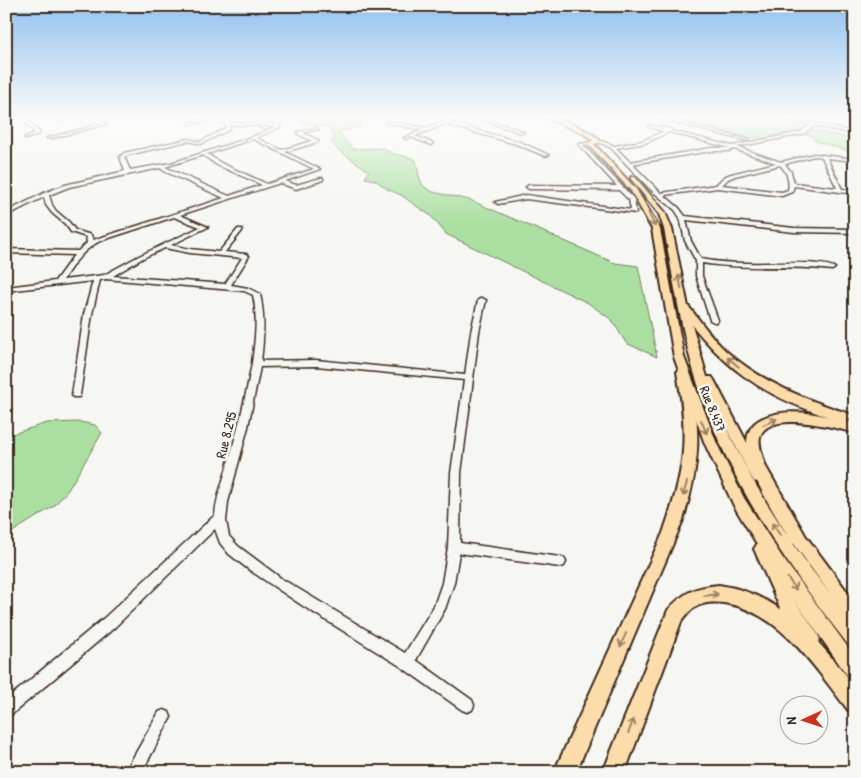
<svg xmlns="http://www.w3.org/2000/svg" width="861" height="778" font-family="'Patrick Hand',sans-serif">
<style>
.green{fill:#abdfa1;stroke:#738460}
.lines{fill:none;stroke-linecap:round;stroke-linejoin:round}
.minor-casing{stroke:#3b2a1e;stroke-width:3}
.major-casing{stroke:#3b2a1e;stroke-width:4}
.highway-casing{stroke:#3b2a1e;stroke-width:4}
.minor{fill:#f6f6f2;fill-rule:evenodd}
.major{fill:#fddcac;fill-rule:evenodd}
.highway{fill:#fddcac;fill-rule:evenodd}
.oneway{stroke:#9c8365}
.labels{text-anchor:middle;stroke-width:5;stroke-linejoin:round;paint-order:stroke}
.street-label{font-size:14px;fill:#3b2a1e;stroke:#f6f6f2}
</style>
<rect width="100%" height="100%" fill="#f6f6f2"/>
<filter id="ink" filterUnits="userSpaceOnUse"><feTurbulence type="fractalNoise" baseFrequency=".02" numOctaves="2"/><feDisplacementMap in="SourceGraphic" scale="10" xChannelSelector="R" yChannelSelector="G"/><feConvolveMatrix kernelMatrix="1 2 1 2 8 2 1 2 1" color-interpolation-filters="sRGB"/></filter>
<g filter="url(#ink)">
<path class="green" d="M275,117h87l-1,9 -23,6 15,17 31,-1c8,8 22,7 32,12l3,16 4,10 10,6 37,8 145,63 23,3 19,91 -31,-14 -14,-23 -24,-17 -142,-69 -15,-18 -16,-11 -14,-10 -14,-6 -12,-9 -10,-2 4,-7 -31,-21 -7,-9 4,-2 -7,-12z
M695,117h53l107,22v14l-40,-12 -3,-5 -18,-4 -28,6h-15l-58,-15 4,-2z
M80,422l15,3 7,8 -34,57 -14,16 -48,30v-100l41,-13z"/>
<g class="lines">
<defs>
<path id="minor" d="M20,117h5l14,15v2l-14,5v-2l10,-4z
M54,117h5l3,4 -3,1z
M89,117h6l12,7 -58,15 -2,-1 54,-14z
M211,117h13l1,3 5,3h35l15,2v2l-24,11 26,12 30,-9 -14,-7v-2l19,-4 2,1 -16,4 15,7v2l-33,10 35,17 -35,12 11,4 25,-7h2v2l-27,9 -16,-6 -100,32 28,12 -37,18 19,4 29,3 19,-23h4v2l-17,21 21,2 3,2 -18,29 17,3 12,6c5,22 4,44 1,67l55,-1 149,15 6,-43 7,-32 4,-2 4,2 -7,32 -18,141 -1,70 100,14 4,1 2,4 -2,4 -4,1 -101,-14 -5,30 -9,26 -29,51 56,40 2,5 -2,5 -5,2 -5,-2 -62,-44 -97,-60 -55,-37 -19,-15 -9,-11 -5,-14 -101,99 -103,87 -5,2v-17l98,-82 111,-103c1,-18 9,-35 13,-52 10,-33 18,-67 24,-100 3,-23 6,-45 1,-68l-9,-4 -138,-12 -6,1 -8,34 -12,81 -1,2h-6l-1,-2 12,-81 9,-33 -87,10v-4l49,-6 19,-26 -68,-2v-4l72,2 9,-8 -1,-6 -15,-5 -6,-8 -13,-11 -6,-8 -2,-8 -38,19v-4l38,-19 21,-8 60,-14 -5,-14 4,-4 64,-14 12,3 26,-14v-4l-4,-2 -2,-4 -30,6 -2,-1zM230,125h31l-2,2 2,1 5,-3 9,2 -23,10 -81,26 -41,7 -6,-13 4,-2 60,-14 13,3 28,-14zM253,139l61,30 -47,15 -46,-21 -14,-9zM203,155l14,10 45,20 -33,11 -64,-29zM160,168l6,4 58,26 -131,42 -2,-5 -16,-5 -6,-8 -13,-11 -4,-6 -3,-10 20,-8zM174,217l26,10 -61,29 -35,19 -41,5c10,-16 20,-30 37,-39zM165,248l25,5 52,5 -17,26 -112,-8 30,-18zM316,366l148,14 -13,93 -3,74 -6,36 -8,23 -29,47 -123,-74 -44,-33 -9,-10 -3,-15 2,-19 20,-75 12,-60z
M454,117h7l-12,5 71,20 29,13 -4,1 -29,-12 -71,-20 -30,12 18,7 -2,2 -20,-8 -5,2 -2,-1 19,-8 -38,-8 2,-1 40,7z
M474,117h7l43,15 -3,1z
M653,117h9l87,23 -2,1z
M772,117h10l73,15v2l-41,-8 -11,8 -66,13 44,15 33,-8 41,5v2l-28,-3 15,31 13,1v4l-61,-8 -2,6 -10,4 -64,-8 -54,7 15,13 6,8 109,12 61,1v4l-61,-1 -108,-12 5,21 10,18c16,3 31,4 46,4 18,1 76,-3 88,5l-3,2c-43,-5 -87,0 -130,-7v13l16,44 -1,2h-3l-4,-2 -14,-44v-15l-11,-20 -5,-23 -5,-8 -25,-21 -39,-41 -10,-5 -18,2 51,54 2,14 -110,-14 -28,5 -3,-2 31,-7 105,15 -2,-10 -10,-10 -90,-1 -3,-2 3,-2 88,1 -39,-42 24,-3 12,5 28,-5 22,-10 -16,-4 1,-2 22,4 1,2 60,15 69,-14 9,-7zM669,132l61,16h-19l-81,14 -14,-14 29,-5zM734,149l42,14 -45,11 -7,3 -8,8 -55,8 -29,-29 79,-13h18zM814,156l8,1 15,31 -43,-5 -3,-11 -6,-8zM780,165c7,7 10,15 8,25l-6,2 -60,-7 6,-6 7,-3z
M164,710l5,2 2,5 -29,55h-17l34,-60z"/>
<path id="major" d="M544,117c18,0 39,11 54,21l1,3 -5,3 42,45 24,40 24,128 33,87 27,54 38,59 73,100v24l-6,-3 -58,-83 26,38 3,6 -3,6 -6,3 -6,-3 -25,-37 -26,-59 3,-5 -23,-38 -29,-62 -31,-87 -22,-128 -21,-38 -43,-47 5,-4 -10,-7z
M631,177h4l30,35 7,17 19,92 16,56h5l2,3 51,97 -2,4 -5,1 -5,-1 -30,-60c28,62 65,119 107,173l-41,-57 -2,-5 2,-5 5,-1 5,1 56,75v22l-3,-1 3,3v22l-6,-2c-60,-78 -120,-163 -150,-258 -17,-51 -25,-106 -35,-159l-5,-15 -28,-35z"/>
<path id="highway" d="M685,306l4,1c12,15 23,31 37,44 35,31 80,49 124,63l2,3 -5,4 8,2v10c-19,-5 -87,-24 -95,4 -2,8 3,21 6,30l38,66 2,5 -2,5 -6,2 -6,-2c-14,-26 -71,-104 -31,-124 20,-10 47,-7 68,-2 -67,-21 -108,-51 -149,-108z
M683,368l6,4c12,57 12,91 -6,148l-107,252h-22l109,-239c22,-63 26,-95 14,-161z
M719,585c63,9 99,55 136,101v27l-7,-3c-33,-42 -67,-98 -124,-107 -10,-1 -22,-1 -30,5 -5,3 -9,9 -13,14l-56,150h-22l65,-162c16,-18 27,-23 51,-25z"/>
</defs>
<use href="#minor" class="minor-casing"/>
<use href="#major" class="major-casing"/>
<use href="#highway" class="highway-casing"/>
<use href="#minor" class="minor"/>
<use href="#major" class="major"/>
<use href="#highway" class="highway"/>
</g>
<defs><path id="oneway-shaft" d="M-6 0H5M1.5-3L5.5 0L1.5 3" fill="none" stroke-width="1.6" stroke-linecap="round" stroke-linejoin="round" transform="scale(1.25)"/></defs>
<g class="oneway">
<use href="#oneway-shaft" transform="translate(652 220) rotate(64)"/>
<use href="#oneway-shaft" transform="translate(680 282) rotate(-102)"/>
<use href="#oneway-shaft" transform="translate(733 362) rotate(-141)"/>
<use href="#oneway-shaft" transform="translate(770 422) rotate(-23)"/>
<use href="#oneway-shaft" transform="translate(704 427) rotate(67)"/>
<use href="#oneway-shaft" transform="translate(685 489) rotate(105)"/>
<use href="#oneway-shaft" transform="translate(776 529) rotate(-123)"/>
<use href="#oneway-shaft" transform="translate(792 584) rotate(55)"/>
<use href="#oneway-shaft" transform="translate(711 595) rotate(-7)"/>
<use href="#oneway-shaft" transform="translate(623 640) rotate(114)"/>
<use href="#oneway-shaft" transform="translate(631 726) rotate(-69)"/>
</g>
</g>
<linearGradient id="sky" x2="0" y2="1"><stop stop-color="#92c1ef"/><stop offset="0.52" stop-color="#fbfbf9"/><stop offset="1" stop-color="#fbfbf9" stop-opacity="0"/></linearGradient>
<rect width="861" height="226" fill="url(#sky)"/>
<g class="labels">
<g class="street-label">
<text transform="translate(713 409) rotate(68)" y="5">Rue 8.437</text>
<text transform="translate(226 435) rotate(-76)" y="5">Rue 8.295</text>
</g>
</g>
<rect width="861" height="778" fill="none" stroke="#f6f6f2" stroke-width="25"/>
<rect x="12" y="12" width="836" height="753" fill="none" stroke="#3b2a1e" stroke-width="2" filter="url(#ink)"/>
<g transform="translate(804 720) rotate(267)"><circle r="24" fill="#f6f6f2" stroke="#aba49d"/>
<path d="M0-4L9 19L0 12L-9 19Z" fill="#c8321e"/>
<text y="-8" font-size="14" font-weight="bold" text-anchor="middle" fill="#3b2a1e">N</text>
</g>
</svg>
